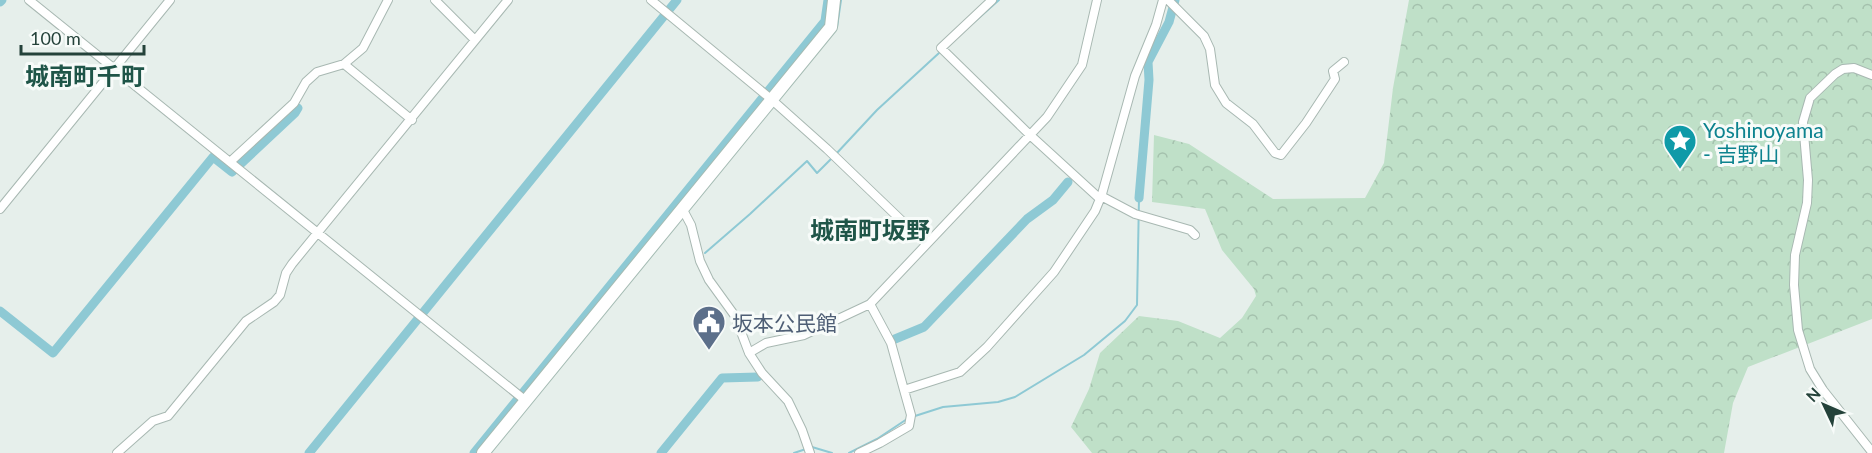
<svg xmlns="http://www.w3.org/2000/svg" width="1872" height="453" font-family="Lato,'Noto Sans JP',sans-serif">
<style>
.forest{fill:url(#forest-crowns)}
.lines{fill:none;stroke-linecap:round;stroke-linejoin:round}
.stream{stroke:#8ec9d4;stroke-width:2}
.canal{stroke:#8ec9d4;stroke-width:9}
.street-casing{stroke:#a8b8b2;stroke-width:10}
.secondary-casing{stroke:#a4bbb3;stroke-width:14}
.street{stroke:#fff;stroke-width:8}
.secondary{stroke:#fff;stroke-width:12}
.labels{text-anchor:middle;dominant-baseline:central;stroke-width:6;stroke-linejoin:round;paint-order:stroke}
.culture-label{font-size:21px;fill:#0d838f;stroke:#f7fbf9;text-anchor:start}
.service-label{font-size:21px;fill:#4e5e75;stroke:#f7fbf9;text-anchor:start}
.quarter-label{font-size:24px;font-weight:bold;fill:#1f5548;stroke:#f7fbf9}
</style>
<defs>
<pattern id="forest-crowns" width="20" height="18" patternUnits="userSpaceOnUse" patternTransform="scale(1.5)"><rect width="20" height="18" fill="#bfe0c8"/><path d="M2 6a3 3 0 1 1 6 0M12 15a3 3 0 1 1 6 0" fill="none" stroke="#a4c1ad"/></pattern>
</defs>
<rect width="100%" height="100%" fill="#e6efeb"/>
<!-- forest -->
<path class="forest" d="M1409 0H1872V319L1748 367 1733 403 1724 453H1092L1071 427 1089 389 1100 353 1139 316 1178 321 1220 338 1242 318 1256 296 1254 289 1222 250 1205 209 1152 202 1154 135 1189 144 1273 199 1365 198 1384 163 1393 88Z"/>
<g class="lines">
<!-- stream -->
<path class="stream" d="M973 23 999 0
M837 27 841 0
M836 154 877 110 939 53
M705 253 750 214 807 161 817 173 832 158
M915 416 943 407 998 402 1015 397 1084 355 1125 321 1137 305 1139 198
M812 447 832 453
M794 453 806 449
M849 453 877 439 907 419"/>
<!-- canal -->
<path class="canal" d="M0 2 2 0
M1139 198 1149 80 1148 62 1169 22 1175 0
M0 311 53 353 213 157 232 172 295 113 298 108
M895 339 924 327 1027 219 1053 200 1068 182
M309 453 677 0
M474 453 825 21 828 0
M661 453 722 378 758 377"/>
<!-- street casing -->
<g class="street-casing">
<path id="street" d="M29 0 526 401
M435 0 475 40
M651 0 771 99 827 149 926 244
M992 0 941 48 1030 135 1099 198
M1168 0 1204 36 1210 49 1215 85 1226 103 1253 124 1275 153 1281 155 1306 123 1335 79 1333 71 1344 62
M344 64 412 120
M1872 75 1854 68 1843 69 1835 74 1810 98 1803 122 1808 180 1807 203 1795 255 1794 285 1798 330 1810 369 1823 390 1872 452
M230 162 294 103 306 82 317 72 344 64 363 48 388 0
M1101 196 1135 214 1190 230 1195 235
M0 209 170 0
M683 210 691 225 700 261 709 280 735 316 749 353 762 373 788 401 802 430 810 453
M870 304 891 343 904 390
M749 353 766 343 804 335 870 304 1047 117 1082 65 1097 0
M117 453 153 421 168 416 246 321 274 302 280 295 286 273 292 264 508 0
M859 453 880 443 909 426 911 415 904 390 960 372 987 347 1054 272 1095 211 1102 194 1135 76 1156 25 1163 0"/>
</g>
<!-- secondary casing -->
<g class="secondary-casing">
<path id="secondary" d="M483 453 831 27 834 0"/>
</g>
<!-- street -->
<use href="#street" class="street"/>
<!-- secondary -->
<use href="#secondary" class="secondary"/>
</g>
<!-- icons -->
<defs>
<g id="sight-pin" transform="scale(1.725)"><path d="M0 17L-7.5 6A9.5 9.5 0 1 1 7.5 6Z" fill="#0f9aa8" stroke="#f7fbf9"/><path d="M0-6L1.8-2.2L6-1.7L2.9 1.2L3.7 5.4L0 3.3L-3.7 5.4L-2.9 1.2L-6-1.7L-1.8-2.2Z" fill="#fff"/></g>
<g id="civic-pin" transform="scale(1.725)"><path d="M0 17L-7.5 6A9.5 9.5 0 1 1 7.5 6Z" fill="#5c6f8a" stroke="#f7fbf9"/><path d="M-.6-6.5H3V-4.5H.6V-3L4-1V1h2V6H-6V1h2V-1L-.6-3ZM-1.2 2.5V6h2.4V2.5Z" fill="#fff"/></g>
</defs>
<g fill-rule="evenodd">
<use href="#sight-pin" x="1680" y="141"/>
<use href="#civic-pin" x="709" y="322"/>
</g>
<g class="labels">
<!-- culture labels -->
<g class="culture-label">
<text x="1703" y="129">Yoshinoyama<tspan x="1703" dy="24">- 吉野山</tspan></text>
</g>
<!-- service labels -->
<g class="service-label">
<text x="732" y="322">坂本公民館</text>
</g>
<!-- quarter labels -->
<g class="quarter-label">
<text x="85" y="75">城南町千町</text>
<text x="870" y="229">城南町坂野</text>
</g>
</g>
<!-- north arrow -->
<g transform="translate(1824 405) rotate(314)" stroke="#f7fbf9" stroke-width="4.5" paint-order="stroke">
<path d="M0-4.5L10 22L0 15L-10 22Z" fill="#24423a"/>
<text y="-9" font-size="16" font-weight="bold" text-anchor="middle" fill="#24423a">N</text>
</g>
<!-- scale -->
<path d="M21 45v9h123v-9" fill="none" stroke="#24423a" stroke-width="3"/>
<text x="30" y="45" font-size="18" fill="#24423a" stroke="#f7fbf9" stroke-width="4.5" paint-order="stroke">100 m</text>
</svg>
